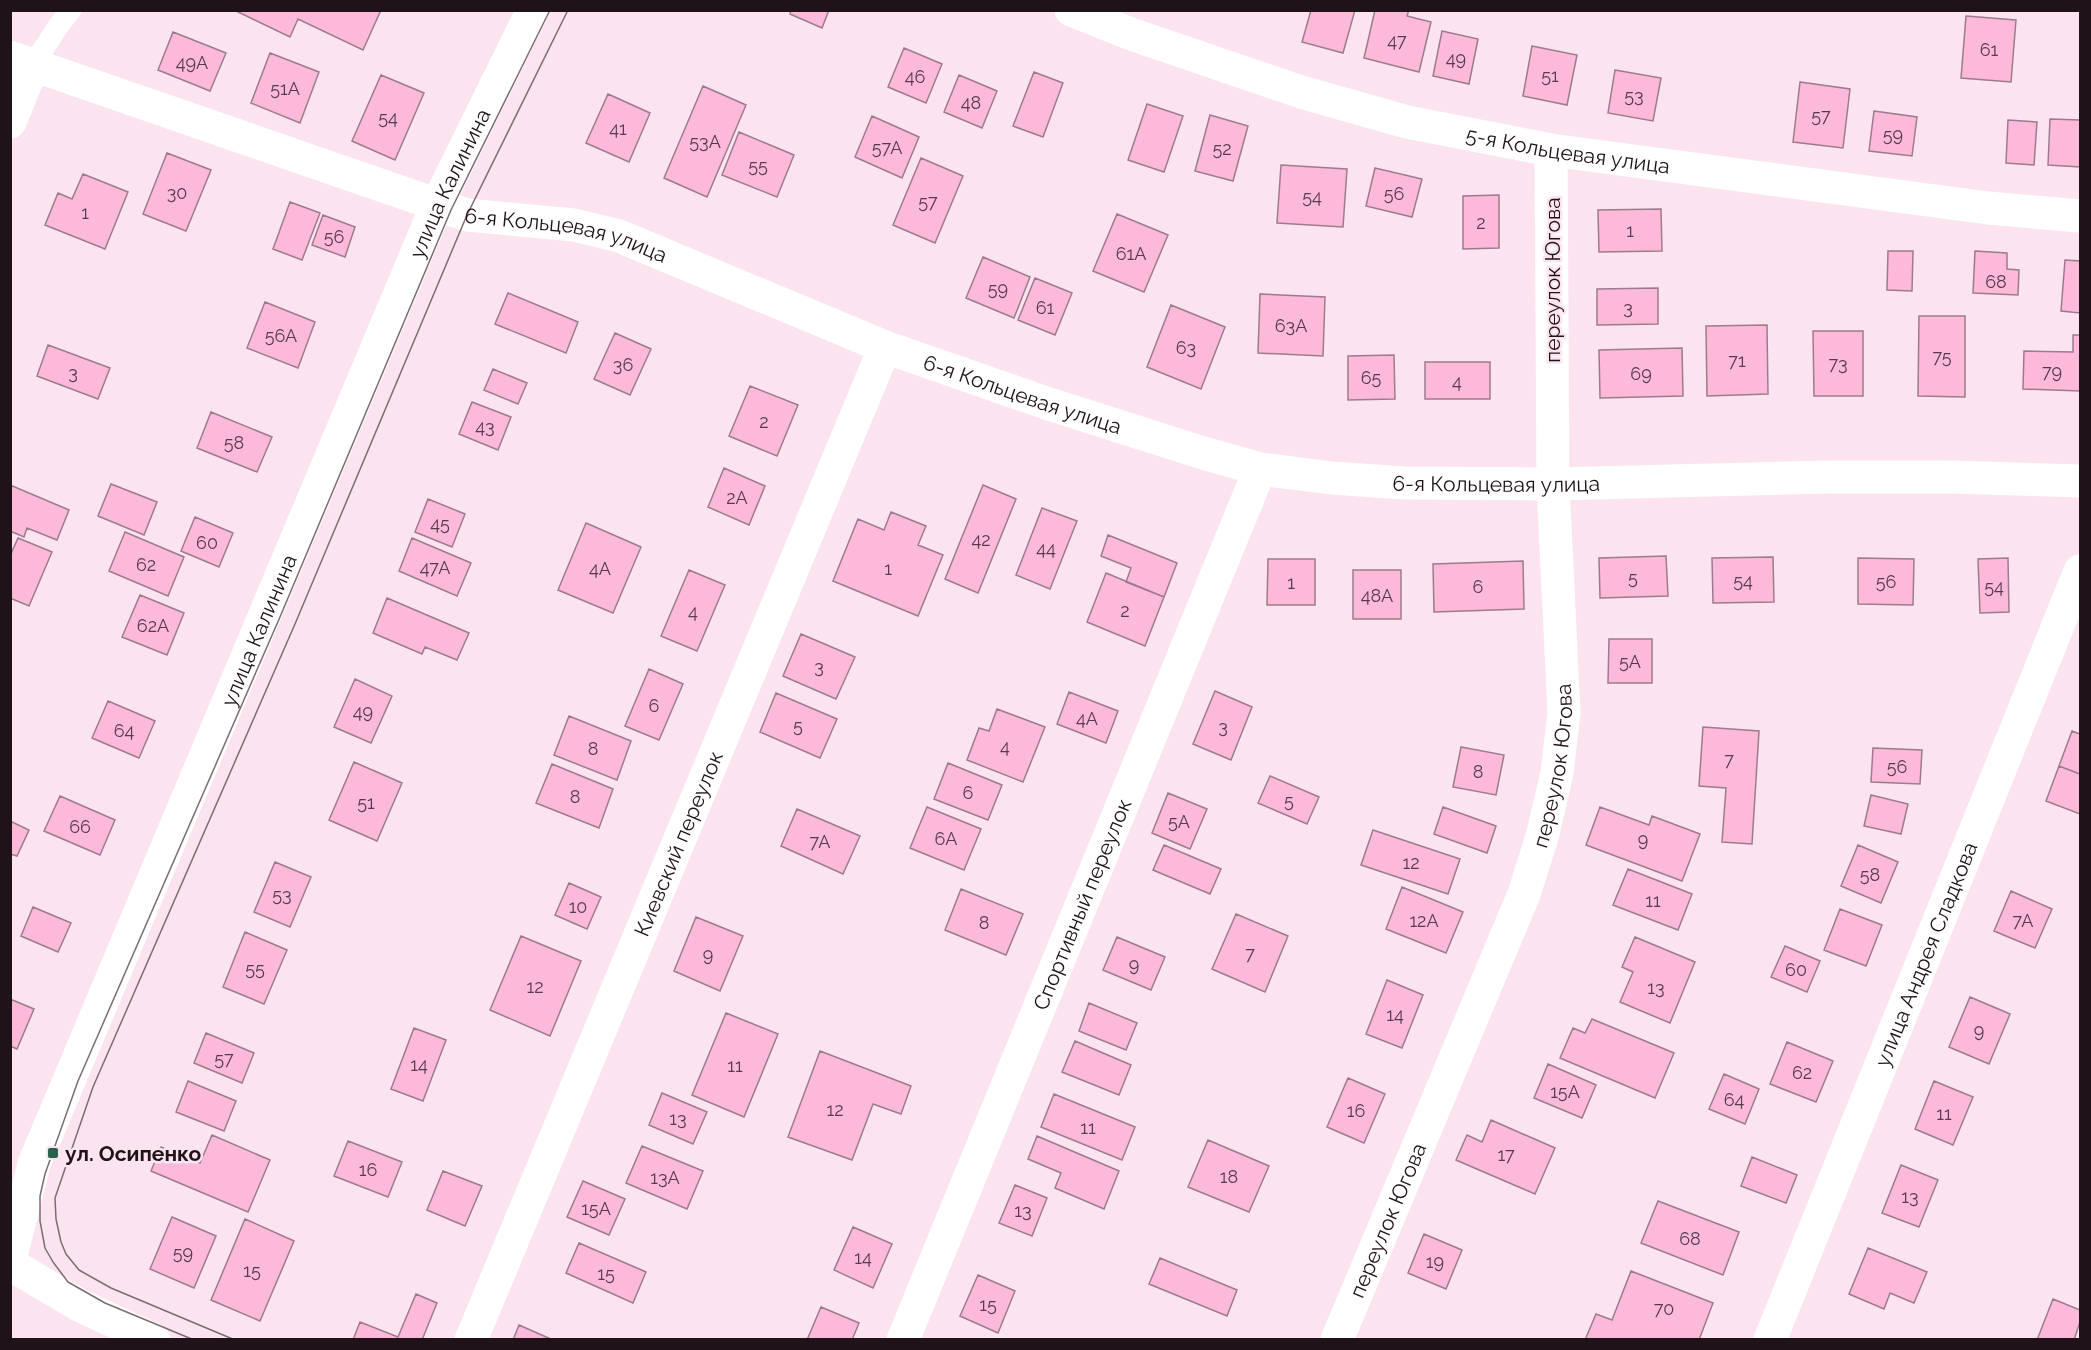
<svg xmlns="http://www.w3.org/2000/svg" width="2091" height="1350" font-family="Raleway,sans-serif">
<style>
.building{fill:#fcb9da;stroke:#9e7b8c;stroke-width:1.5}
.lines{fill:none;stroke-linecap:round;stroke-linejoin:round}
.lane{stroke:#fff;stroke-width:21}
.street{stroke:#fff;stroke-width:33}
.tram{stroke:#7d6c74;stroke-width:1.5}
.poi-dot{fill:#27634e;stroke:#fbe4ef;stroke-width:2}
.labels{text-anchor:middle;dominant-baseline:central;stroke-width:5;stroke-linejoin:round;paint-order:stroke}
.number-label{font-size:18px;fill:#563c48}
.street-label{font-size:21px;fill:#1f1218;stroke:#fbe4ef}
.poi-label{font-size:21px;font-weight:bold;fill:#1f1218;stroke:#fbe4ef;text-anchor:start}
</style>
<rect width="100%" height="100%" fill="#fbe4ef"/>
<!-- building -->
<path class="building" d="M234 10H381L363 50 298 19 290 37Z
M791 10H829L822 28 790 14Z
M1311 10H1355L1343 53 1302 42Z
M1375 10H1409L1407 16 1431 22 1419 72 1364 58Z
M1966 16 2016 20 2011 82 1961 78Z
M1442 31 1478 39 1469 84 1433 76Z
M173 32 226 53 210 91 158 70Z
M1532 46 1577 55 1567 105 1523 96Z
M904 48 942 64 926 103 888 87Z
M270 53 319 72 300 123 251 103Z
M1615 70 1661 78 1653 121 1608 113Z
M1034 72 1063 83 1043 137 1013 126Z
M381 75 424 93 395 160 352 141Z
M959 75 997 91 982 128 944 112Z
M1800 82 1850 89 1843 148 1793 142Z
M703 86 746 105 707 197 664 178Z
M608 94 650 113 629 162 586 143Z
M1147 104 1183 116 1164 172 1128 160Z
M1874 111 1917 117 1912 156 1869 151Z
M1210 115 1248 126 1233 181 1195 171Z
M872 116 919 137 902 178 855 157Z
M2050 119 2080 120V167L2048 165Z
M2008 120 2037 122 2034 165 2006 163Z
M739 132 794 155 777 197 722 175Z
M167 153 211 170 186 231 143 214Z
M921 158 963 176 935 243 893 225Z
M1281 165 1347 169 1343 227 1277 223Z
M1375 168 1422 179 1412 217 1366 206Z
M83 174 128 192 105 249 45 225 58 193 72 199Z
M1499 195V248L1463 249V196Z
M290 202 320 213 302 260 273 249Z
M1661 209 1662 251 1599 252 1598 210Z
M1117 214 1168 235 1144 292 1093 271Z
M323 215 355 227 345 257 312 245Z
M1888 251H1913L1912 291 1887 290Z
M1975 251 2007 253V269L2019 270 2018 295 1973 293Z
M983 257 1030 277 1014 318 966 298Z
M2065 260 2080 261V313L2061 311Z
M1035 278 1072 293 1055 335 1018 320Z
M1658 288V324L1597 325V289Z
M508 293 578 322 566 353 495 324Z
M1260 294 1325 297 1323 356 1258 353Z
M265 302 315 322 298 368 247 348Z
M1171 305 1225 327 1201 389 1147 367Z
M1919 316H1965V397L1918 396Z
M1767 325 1768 394 1707 396 1706 326Z
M1813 331H1863V396H1814Z
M615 333 651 349 630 395 594 379Z
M2073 335H2080V391L2023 389 2024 351 2073 352Z
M48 345 110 368 98 399 37 376Z
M1682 348 1683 396 1600 398 1599 350Z
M1394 355 1395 399 1348 400V356Z
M1425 362H1490V399H1425Z
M493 369 527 383 518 404 484 390Z
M750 386 798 405 777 456 729 436Z
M472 402 511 417 498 450 459 434Z
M211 412 272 437 257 472 197 448Z
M724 468 765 486 749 525 708 507Z
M111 484 157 502 144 535 98 516Z
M10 485 69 510 57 540 27 528 24 537 10 531Z
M983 485 1016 499 978 593 945 579Z
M428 499 465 514 452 547 415 532Z
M1042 508 1077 521 1050 589 1016 575Z
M891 512 926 526 918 545 943 555 918 616 833 581 858 519 884 530Z
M195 517 233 533 219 567 181 551Z
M586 523 641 547 613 613 558 590Z
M125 532 184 557 168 596 109 571Z
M1108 535 1177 563 1164 597 1126 582 1131 568 1101 556Z
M18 538 52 552 29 606 10 598V556Z
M412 538 471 563 457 596 399 571Z
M1666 556 1668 596 1600 598 1599 558Z
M1773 557 1774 602 1713 603 1712 558Z
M1858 558 1914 559 1913 605 1858 604Z
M2008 558 2009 612 1980 613 1978 559Z
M1268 559H1315V605H1267Z
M1523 561 1524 609 1434 612 1433 564Z
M689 570 725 585 697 651 661 636Z
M1353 570H1401V619H1353Z
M1106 573 1164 597 1145 646 1087 622Z
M140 595 184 613 167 655 122 637Z
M387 598 469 633 457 660 425 647 422 654 373 633Z
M801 634 855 657 836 699 783 676Z
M1609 639H1652V683H1608Z
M649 669 683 684 659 740 625 726Z
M355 679 392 696 371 743 334 727Z
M1215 691 1252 707 1231 760 1193 744Z
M1069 692 1118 711 1106 743 1057 724Z
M776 693 837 719 820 758 760 732Z
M108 701 155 721 139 758 92 738Z
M997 709 1045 727 1023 782 967 760 979 728 989 731Z
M569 716 631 741 617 780 554 755Z
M1703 727 1759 731 1752 844 1722 842 1726 788 1699 786Z
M2072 731 2080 734V774L2059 766Z
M1461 747 1504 755 1496 795 1453 787Z
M1873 748 1922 750 1920 784 1871 782Z
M354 762 402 783 377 841 329 820Z
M948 763 1002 785 988 820 934 799Z
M552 764 613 789 599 828 536 803Z
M2059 766 2080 774V814L2046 801Z
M1270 776 1319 797 1307 824 1258 803Z
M1168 793 1207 809 1190 849 1152 833Z
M1871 795 1908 804 1901 834 1864 826Z
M60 796 115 820 100 855 44 831Z
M927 807 981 829 964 870 910 848Z
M1443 807 1496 826 1487 853 1434 834Z
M1600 807 1649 825 1652 816 1700 834 1682 881 1586 845Z
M797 809 860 836 843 874 781 846Z
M10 821 29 830 17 856 10 854Z
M1373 830 1460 859 1448 894 1361 865Z
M1164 845 1221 869 1210 894 1153 870Z
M1858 845 1898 862 1881 903 1841 886Z
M275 862 311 877 290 927 254 912Z
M1628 869 1692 894 1678 930 1613 905Z
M569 883 601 897 587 929 555 915Z
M1402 887 1463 912 1446 953 1386 929Z
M961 889 1023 914 1006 955 945 930Z
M2011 891 2052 909 2035 948 1994 931Z
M33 907 71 923 58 952 21 936Z
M1840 909 1882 925 1866 966 1824 950Z
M1236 914 1288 936 1265 992 1212 969Z
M696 917 743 936 720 991 674 971Z
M245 932 287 950 264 1004 223 987Z
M521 936 581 961 550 1036 490 1010Z
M1117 937 1165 957 1151 990 1103 970Z
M1635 937 1695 962 1670 1023 1620 1002 1633 972 1622 967Z
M1785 946 1820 961 1807 992 1771 977Z
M1387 980 1423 995 1402 1048 1366 1034Z
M1970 997 2010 1014 1989 1064 1949 1047Z
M10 999 34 1009 17 1049 10 1046Z
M1089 1003 1137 1023 1126 1050 1079 1031Z
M726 1013 778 1034 744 1117 692 1095Z
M1592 1019 1674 1053 1655 1098 1560 1058 1573 1028 1585 1033Z
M414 1028 446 1040 423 1101 391 1089Z
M206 1033 254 1053 242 1083 194 1063Z
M1075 1041 1131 1065 1119 1095 1062 1072Z
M1787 1042 1833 1061 1816 1102 1770 1084Z
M820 1051 911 1086 901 1114 873 1104 852 1160 788 1137Z
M1548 1064 1596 1085 1582 1118 1534 1098Z
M1724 1074 1759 1089 1745 1124 1709 1109Z
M1348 1078 1385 1094 1364 1143 1327 1127Z
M188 1081 236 1101 224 1131 176 1112Z
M1934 1081 1973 1097 1953 1145 1915 1129Z
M662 1093 707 1112 693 1144 649 1125Z
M1054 1094 1135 1127 1122 1160 1041 1127Z
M1491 1120 1555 1148 1535 1194 1456 1160 1467 1135 1482 1142Z
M212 1135 270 1160 248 1212 151 1171 161 1147 200 1163Z
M1037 1136 1119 1171 1104 1209 1055 1188 1061 1173 1028 1159Z
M1208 1140 1269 1166 1249 1212 1188 1187Z
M348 1141 402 1162 388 1197 334 1176Z
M642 1146 703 1171 687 1209 626 1183Z
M1752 1157 1797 1175 1786 1203 1741 1186Z
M1901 1165 1938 1180 1919 1227 1882 1213Z
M443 1171 482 1186 465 1226 427 1210Z
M583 1181 625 1199 609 1235 567 1217Z
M1015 1185 1047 1198 1032 1236 999 1223Z
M1658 1201 1739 1232 1723 1275 1641 1243Z
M172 1217 216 1236 194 1288 150 1269Z
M245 1219 294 1241 260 1321 211 1300Z
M853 1227 892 1244 873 1288 834 1270Z
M1424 1234 1462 1250 1446 1289 1408 1273Z
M579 1243 646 1272 633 1303 566 1273Z
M1868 1248 1927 1272 1914 1303 1890 1293 1884 1309 1849 1294Z
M1160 1258 1237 1290 1227 1316 1149 1284Z
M1631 1271 1713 1303 1699 1340H1585L1596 1314 1612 1320Z
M978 1275 1015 1291 998 1333 960 1316Z
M416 1294 437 1303 422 1340H353L360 1322 398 1337Z
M2053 1299 2080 1310V1322L2074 1340H2037Z
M821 1307 859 1323 852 1340H807Z
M519 1325 553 1340H513Z"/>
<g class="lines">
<!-- lane -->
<path class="lane" d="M33 65 59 25 71 10"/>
<!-- street -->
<g class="street">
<path id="s1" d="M1071 10 1131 34 1301 92 1407 122 1551 150 1988 208 2080 216"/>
<path id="s2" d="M10 57 467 215 574 225 619 236 885 347 1046 403 1203 453 1260 469 1332 478 1404 483 1553 484 1830 477H1949L2080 481"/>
<path d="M10 122 33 65"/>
<path id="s3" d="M10 1260 34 1164 437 205 533 10"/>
<path d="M10 1264 79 1305 154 1340"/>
<path id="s4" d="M471 1340 885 347"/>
<path id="s5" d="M903 1340 1260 469"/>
<path id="s6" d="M1337 1340 1524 894 1542 837 1557 773 1564 713 1553 484 1551 150"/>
<path id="s7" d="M1770 1340 2080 571"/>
</g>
<!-- tram -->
<path class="tram" d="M194 1340 105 1303 68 1282 53 1262 45 1248 40 1221V1196L45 1174 78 1081 280 617 451 210 550 10
M235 1340 111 1288 79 1270 66 1254 61 1242 56 1219 55 1198 93 1087 295 624 467 215 568 10"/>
</g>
<!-- markers -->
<rect class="poi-dot" x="47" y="1147" width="12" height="12" rx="3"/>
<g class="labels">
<!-- number labels -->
<g class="number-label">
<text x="1397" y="40">47</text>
<text x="1989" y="49">61</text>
<text x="1456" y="58">49</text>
<text x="192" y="62">49А</text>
<text x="1550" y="75">51</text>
<text x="915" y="76">46</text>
<text x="285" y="88">51А</text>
<text x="1634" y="95">53</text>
<text x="971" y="102">48</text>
<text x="1821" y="115">57</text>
<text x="388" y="117">54</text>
<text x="618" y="128">41</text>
<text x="1893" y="134">59</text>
<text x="705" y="141">53А</text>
<text x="887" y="147">57А</text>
<text x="1222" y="148">52</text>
<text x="758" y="165">55</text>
<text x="177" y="192">30</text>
<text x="1394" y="193">56</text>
<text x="1312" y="196">54</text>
<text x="928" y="201">57</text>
<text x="85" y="212">1</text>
<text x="1481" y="222">2</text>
<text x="1630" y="230">1</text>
<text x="334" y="236">56</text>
<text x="1131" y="253">61А</text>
<text x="1996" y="281">68</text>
<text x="998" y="288">59</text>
<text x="1045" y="307">61</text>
<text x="1628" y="307">3</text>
<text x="1291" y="325">63А</text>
<text x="281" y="335">56А</text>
<text x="1186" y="347">63</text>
<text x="1942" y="356">75</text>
<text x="1737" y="360">71</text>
<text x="1838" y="363">73</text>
<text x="623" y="364">36</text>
<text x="2052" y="371">79</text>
<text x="73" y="372">3</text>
<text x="1641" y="373">69</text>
<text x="1371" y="377">65</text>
<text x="1457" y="381">4</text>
<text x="764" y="421">2</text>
<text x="485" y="426">43</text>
<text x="234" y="442">58</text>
<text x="737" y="497">2А</text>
<text x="440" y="523">45</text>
<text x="981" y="539">42</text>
<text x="207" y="542">60</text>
<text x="1046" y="548">44</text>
<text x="146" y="564">62</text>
<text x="435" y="567">47А</text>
<text x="600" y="568">4А</text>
<text x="888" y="568">1</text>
<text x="1633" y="577">5</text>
<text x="1743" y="580">54</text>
<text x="1886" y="581">56</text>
<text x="1291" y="582">1</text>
<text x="1478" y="586">6</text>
<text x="1994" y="586">54</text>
<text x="1377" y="595">48А</text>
<text x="1125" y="610">2</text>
<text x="693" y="611">4</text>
<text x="153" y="625">62А</text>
<text x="1630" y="661">5А</text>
<text x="819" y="666">3</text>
<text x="654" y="705">6</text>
<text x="363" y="711">49</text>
<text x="1087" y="718">4А</text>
<text x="798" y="725">5</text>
<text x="1223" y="726">3</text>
<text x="124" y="730">64</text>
<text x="1005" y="746">4</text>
<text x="593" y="748">8</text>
<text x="1729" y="759">7</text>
<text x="1897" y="766">56</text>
<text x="1478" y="771">8</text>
<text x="968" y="792">6</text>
<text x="575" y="796">8</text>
<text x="1289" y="800">5</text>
<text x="366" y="802">51</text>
<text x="1179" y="821">5А</text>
<text x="80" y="826">66</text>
<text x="946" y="838">6А</text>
<text x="1643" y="839">9</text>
<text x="820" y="841">7А</text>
<text x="1411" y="862">12</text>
<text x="1870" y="874">58</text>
<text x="282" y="894">53</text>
<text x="1653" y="900">11</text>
<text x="578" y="906">10</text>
<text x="1424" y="920">12А</text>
<text x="2023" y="920">7А</text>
<text x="984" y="922">8</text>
<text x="1250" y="953">7</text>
<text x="708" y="954">9</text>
<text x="1134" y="964">9</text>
<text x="255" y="968">55</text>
<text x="1796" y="969">60</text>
<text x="535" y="986">12</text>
<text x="1656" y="987">13</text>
<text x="1395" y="1014">14</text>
<text x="1979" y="1030">9</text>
<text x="224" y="1058">57</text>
<text x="419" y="1064">14</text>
<text x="735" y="1065">11</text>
<text x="1802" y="1072">62</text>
<text x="1565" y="1091">15А</text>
<text x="1734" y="1099">64</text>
<text x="835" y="1109">12</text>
<text x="1356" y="1110">16</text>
<text x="1944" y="1113">11</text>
<text x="678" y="1118">13</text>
<text x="1088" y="1127">11</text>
<text x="1506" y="1154">17</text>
<text x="368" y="1169">16</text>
<text x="1229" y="1176">18</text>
<text x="665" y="1177">13А</text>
<text x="1910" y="1196">13</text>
<text x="596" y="1208">15А</text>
<text x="1023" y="1210">13</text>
<text x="1690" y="1238">68</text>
<text x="183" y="1252">59</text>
<text x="863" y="1257">14</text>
<text x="1435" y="1261">19</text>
<text x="252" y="1270">15</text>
<text x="606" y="1273">15</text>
<text x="988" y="1304">15</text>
<text x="1664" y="1308">70</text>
</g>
<!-- street labels -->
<g class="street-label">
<text stroke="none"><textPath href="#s1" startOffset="518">5-я Кольцевая улица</textPath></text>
<text stroke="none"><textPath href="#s3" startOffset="1164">улица Калинина</textPath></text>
<text stroke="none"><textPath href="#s2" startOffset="585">6-я Кольцевая улица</textPath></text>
<text transform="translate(1552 280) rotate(-90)">переулок Югова</text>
<text stroke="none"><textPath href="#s2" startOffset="1071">6-я Кольцевая улица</textPath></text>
<text stroke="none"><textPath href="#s2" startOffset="1557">6-я Кольцевая улица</textPath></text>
<text stroke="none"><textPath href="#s3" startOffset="678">улица Калинина</textPath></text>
<text stroke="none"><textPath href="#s6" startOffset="616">переулок Югова</textPath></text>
<text stroke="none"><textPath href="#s4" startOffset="538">Киевский переулок</textPath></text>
<text stroke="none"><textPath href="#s5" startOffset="471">Спортивный переулок</textPath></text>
<text stroke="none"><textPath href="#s7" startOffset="416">улица Андрея Сладкова</textPath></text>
<text stroke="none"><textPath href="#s6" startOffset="130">переулок Югова</textPath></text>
</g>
<!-- poi labels -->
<g class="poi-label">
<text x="65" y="1153">ул. Осипенко</text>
</g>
</g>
<!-- border -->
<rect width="2091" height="1350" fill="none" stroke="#1f1218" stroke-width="24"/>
</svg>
